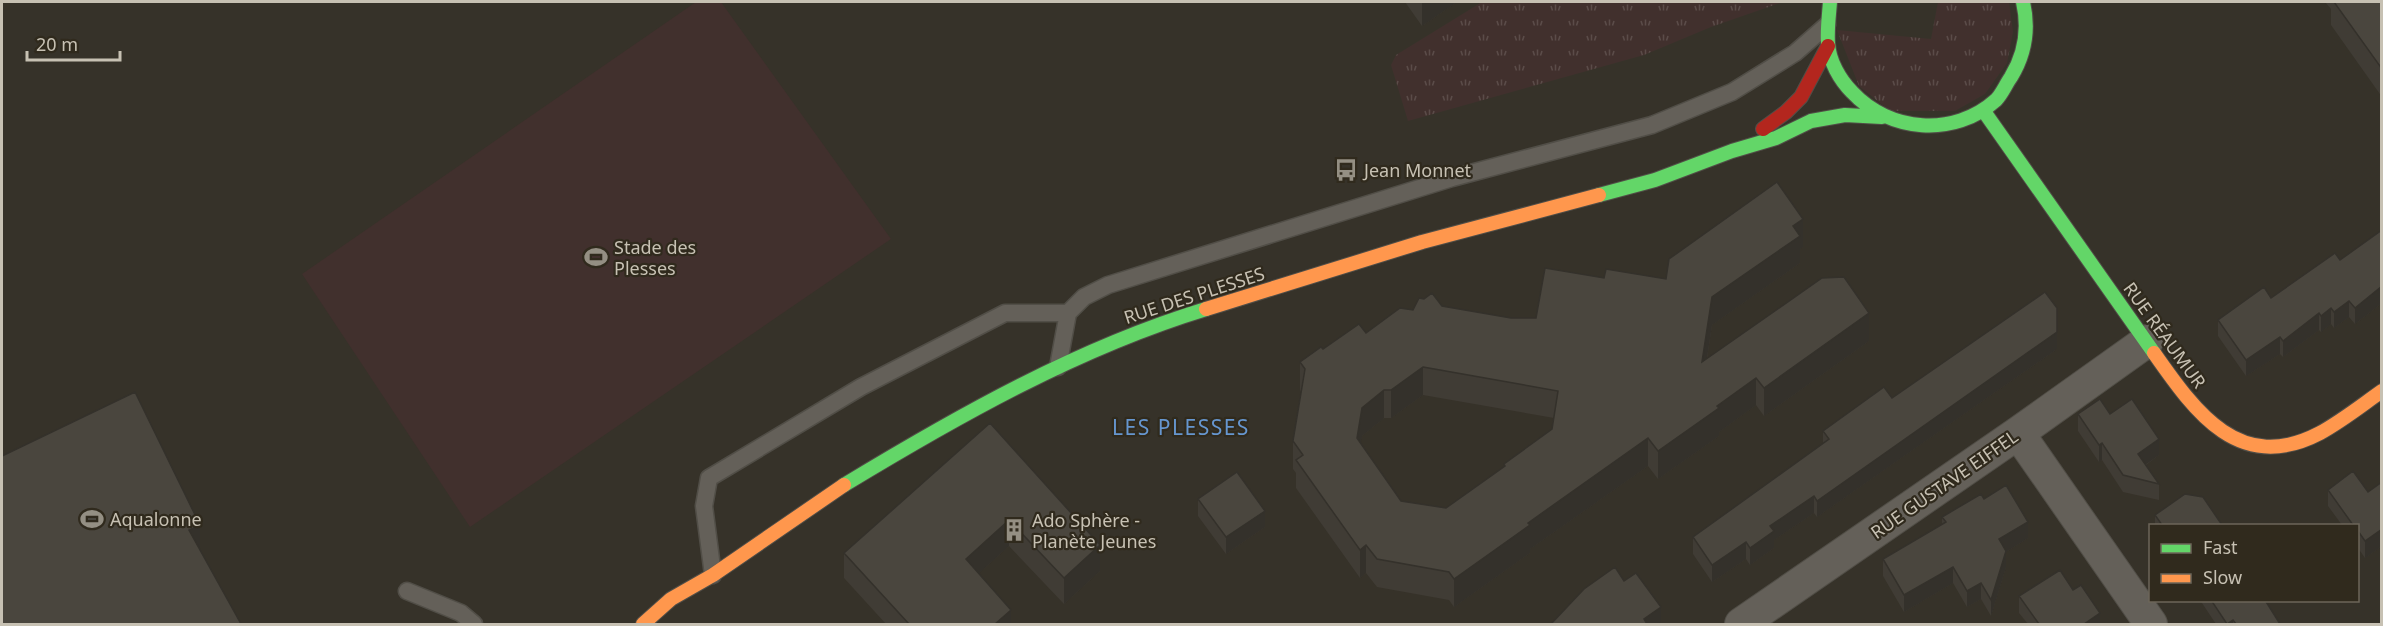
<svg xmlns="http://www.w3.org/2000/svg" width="2383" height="626" font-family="'Noto Sans',sans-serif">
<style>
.grass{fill:url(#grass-tufts)}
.garden{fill:#41302d}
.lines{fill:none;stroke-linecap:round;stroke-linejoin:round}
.lane-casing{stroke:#514e47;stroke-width:19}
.street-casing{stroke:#514e47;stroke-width:34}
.fast-casing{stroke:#514e47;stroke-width:16}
.slow-casing{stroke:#514e47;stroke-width:16}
.jam-casing{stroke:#514e47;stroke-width:16}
.lane{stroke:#646059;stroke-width:16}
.street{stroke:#646059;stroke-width:32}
.fast{stroke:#63d668;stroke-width:14}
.slow{stroke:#ff974d;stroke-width:14}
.jam{stroke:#b3261e;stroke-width:14}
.wall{fill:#403c35;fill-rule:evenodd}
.shaded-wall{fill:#34312b}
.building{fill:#4a463e;stroke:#34312b;stroke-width:1.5;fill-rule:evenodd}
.labels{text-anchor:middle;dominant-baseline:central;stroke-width:4.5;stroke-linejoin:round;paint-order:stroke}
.poi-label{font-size:18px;fill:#c7c1b3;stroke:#302a1d;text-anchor:start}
.street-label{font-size:18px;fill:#c7c1b3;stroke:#302a1d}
.quarter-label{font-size:21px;letter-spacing:1.5px;fill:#6696cf;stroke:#302a1d}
</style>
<defs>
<pattern id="grass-tufts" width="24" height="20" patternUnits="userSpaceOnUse" patternTransform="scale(1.5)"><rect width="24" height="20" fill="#41302d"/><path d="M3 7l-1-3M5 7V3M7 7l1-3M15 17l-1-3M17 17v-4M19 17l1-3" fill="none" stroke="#5b4c49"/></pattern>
</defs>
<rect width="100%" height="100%" fill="#363229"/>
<!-- grass -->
<path class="grass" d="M1482 2H1783L1711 27 1644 55 1408 121 1391 65 1396 55Z
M1938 2H2009L2013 32 2007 63 1985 94 1955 111H1890L1859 86 1837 30 1931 39Z"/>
<!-- garden -->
<path class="garden" d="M696 2H721L891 239 470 527 302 274Z"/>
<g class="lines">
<!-- lane casing -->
<g class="lane-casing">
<path id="lane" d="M1058 367 1068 313 1084 297 1108 285 1452 178 1652 125 1732 92 1795 53 1827 25
M713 575 704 506 709 478 861 387 1005 313H1068
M407 591 461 613 474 624"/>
</g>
<!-- street casing -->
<g class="street-casing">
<path id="street" d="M2018 433 2151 624
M1741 624 2018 433 2147 341"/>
</g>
<!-- fast casing -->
<g class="fast-casing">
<path id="fast" d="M1830 2C1829 15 1827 30 1828 43 1829 61 1840 80 1852 92 1889 132 1954 138 1996 100 2002 94 2006 84 2011 77 2025 54 2029 28 2023 2
M1983 110 2154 353
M1599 195 1655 180 1732 151 1776 138 1811 121 1845 115 1882 117
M844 485C958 416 1078 348 1206 309"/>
</g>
<!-- slow casing -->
<g class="slow-casing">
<path id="slow" d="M1206 309 1422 242 1599 195
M2154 353C2196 413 2240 475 2320 433 2342 421 2362 405 2382 391
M643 624 671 599 713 575 844 485"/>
</g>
<!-- jam casing -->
<g class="jam-casing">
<path id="jam" d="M1763 129 1786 112 1801 97 1828 46"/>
</g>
<!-- lane -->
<use href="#lane" class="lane"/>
<!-- street -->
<use href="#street" class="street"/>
<!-- fast -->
<use href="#fast" class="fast"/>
<!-- slow -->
<use href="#slow" class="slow"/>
<!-- jam -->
<use href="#jam" class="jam"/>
</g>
<!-- wall -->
<path class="wall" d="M1405 2H1457L1422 26Z
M2325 2H2382V97L2331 25V9Z
M2382 230V303L2355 324 2349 317 2334 328 2331 324 2321 332 2319 330 2283 357 2280 354 2246 376 2218 336V320L2271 298 2340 260Z
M1803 247 1800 249V263L1712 325 1707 359 1869 341 1764 416 1756 405 1719 432V436L1658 479 1648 466 1530 549V553L1454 607 1449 600 1377 587 1366 573 1360 578 1296 488V473L1293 469V441L1301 392 1300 390V362L1323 349 1366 333 1413 310 1442 306 1511 318H1536L1604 278 1666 279ZM1423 395 1554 418 1552 429 1504 464V467L1446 508 1401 501 1360 443 1362 436 1384 418H1391Z
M2057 349 1817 517 1814 513 1774 540V548L1750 565 1746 559 1712 582 1693 554V537L1823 443V431L1892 398Z
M2078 414H2110L2159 455 2146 465 2159 484V500L2123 492 2102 460 2099 462 2078 431Z
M990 423 1100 571 1064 604 1009 546 978 574 1011 624H886L844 578V553Z
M2382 482V546L2365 558 2358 548V525H2342L2328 506V490L2368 492Z
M1198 499 1265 527 1226 554 1198 516Z
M1984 499 2028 538 2006 552V567L1991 616 1981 599 1967 607 1953 583 1904 612 1883 576V559L1942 524V517Z
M2155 515 2222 525H2155Z
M2073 590 2100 624H2028L2019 613V596Z
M2200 600H2265L2280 624H2216Z"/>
<!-- shaded-wall -->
<path class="shaded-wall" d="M1422 2H1457L1422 26Z
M1803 219V247L1800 249V263L1712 325 1702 390V362L1712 297 1793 226Z
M2382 286V303L2355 324V308Z
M2349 301V317L2334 328V312Z
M2331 308V324L2321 332V316Z
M1869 313V341L1764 416V388Z
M2319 313V330L2283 357V341Z
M2057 332V349L1817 517V501Z
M2280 337V354L2246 376V360Z
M1423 367V395L1391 418V390Z
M1756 378V405L1719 432V436L1658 479V451L1717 406Z
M1384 390V418L1362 436 1357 466V438L1362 408Z
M1648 438V466L1530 549V553L1454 607V579L1528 523Z
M2159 439V455L2138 470V454Z
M2102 443V460L2099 462V445Z
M1814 496V513L1774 540V548L1750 565V548L1770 526Z
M1265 511V527L1226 554V537Z
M1009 520V546L966 585V559Z
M2028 522V538L2006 552V567L1991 616V600L1999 539Z
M200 525V553L189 530Z
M2382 529V546L2365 558V541Z
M1746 542V559L1712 582V565Z
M1100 545V571L1064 604V578Z
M1366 545V573L1360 578V550Z
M1953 567V583L1904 612V595Z
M1981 583V599L1967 607V591Z
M1661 607V622L1658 624H1644V619Z
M1011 610V624H995Z
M2100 613V624H2084Z
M2233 620V624H2227Z"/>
<!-- building -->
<path class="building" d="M2334 2H2382V69Z
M1777 182 1803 219 1793 226 1800 236 1712 297 1702 362 1822 278 1844 277 1869 313 1764 388 1756 378 1717 406 1719 408 1658 451 1648 438 1528 523 1530 525 1454 579 1449 572 1377 559 1366 545 1360 550 1296 460 1303 455 1293 441 1305 369 1300 362 1321 347 1323 349 1359 324 1366 333 1400 308 1413 310 1419 298 1424 299 1432 293 1442 306 1511 318H1536L1545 268 1604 278 1606 269 1666 279 1669 259ZM1423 367 1558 391 1552 429 1504 464 1505 466 1446 508 1401 501 1357 438 1362 408 1384 390H1391Z
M2382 230V286L2355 308 2349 301 2334 312 2331 308 2321 316 2319 313 2283 341 2280 337 2246 360 2218 320 2264 287 2271 298 2335 253 2340 260Z
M2045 292 2057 308V332L1817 501 1814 496 1770 526 1774 531 1750 548 1746 542 1712 565 1693 537 1829 439 1823 431 1884 387 1892 398Z
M135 392 200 525 189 530 241 624H2V456Z
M2100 399 2110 414 2132 399 2159 439 2138 454 2159 484 2123 475 2102 443 2099 445 2078 414Z
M990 423 1100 545 1064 578 1009 520 966 559 1011 610 995 624H909L844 553Z
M2353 471 2368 492 2382 482V529L2365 541 2358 531V525H2353L2328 490Z
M1237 472 1265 511 1226 537 1198 499Z
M2006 485 2028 522 1999 539 2006 551 1991 600 1981 583 1967 591 1953 567 1904 595 1883 559 1946 522 1942 517 1981 494 1984 499Z
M2185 494 2203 497 2222 525H2162L2155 515Z
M1615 567 1624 581 1636 573 1661 607 1644 619 1647 624H1551L1584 589Z
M2060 570 2073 590 2081 585 2100 613 2084 624H2039L2019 596Z
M2211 600H2265L2280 624H2236L2233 620 2227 624Z"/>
<!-- icons -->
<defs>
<g id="bus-bare" transform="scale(1.8)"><path d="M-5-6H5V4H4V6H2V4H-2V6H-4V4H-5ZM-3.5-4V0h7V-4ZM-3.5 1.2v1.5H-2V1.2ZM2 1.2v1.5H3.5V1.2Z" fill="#948f83" stroke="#302a1d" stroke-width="2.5" paint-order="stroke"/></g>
<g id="stadium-bare" transform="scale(1.8)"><path d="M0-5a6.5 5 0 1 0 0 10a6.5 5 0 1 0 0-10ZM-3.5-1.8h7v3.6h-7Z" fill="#948f83" stroke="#302a1d" stroke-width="2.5" paint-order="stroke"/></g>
<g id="building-bare" transform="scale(1.8)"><path d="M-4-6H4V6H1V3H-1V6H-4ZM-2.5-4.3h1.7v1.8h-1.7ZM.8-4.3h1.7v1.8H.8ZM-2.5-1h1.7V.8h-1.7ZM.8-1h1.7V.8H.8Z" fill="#948f83" stroke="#302a1d" stroke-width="2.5" paint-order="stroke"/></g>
</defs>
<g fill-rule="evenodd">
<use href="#bus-bare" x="1346" y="170"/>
<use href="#stadium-bare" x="596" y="257"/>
<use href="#stadium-bare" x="92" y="519"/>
<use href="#building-bare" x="1014" y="530"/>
</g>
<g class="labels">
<!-- poi labels -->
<g class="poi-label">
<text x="1364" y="170">Jean Monnet</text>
<text x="614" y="247">Stade des<tspan x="614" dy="21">Plesses</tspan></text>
<text x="110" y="519">Aqualonne</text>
<text x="1032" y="520">Ado Sphère -<tspan x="1032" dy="21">Planète Jeunes</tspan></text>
</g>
<!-- street labels -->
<g class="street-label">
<text transform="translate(1194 295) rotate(-18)">RUE DES PLESSES</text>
<text transform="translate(2165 335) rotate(54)">RUE RÉAUMUR</text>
<text transform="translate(1944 484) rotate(-35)">RUE GUSTAVE EIFFEL</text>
</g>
<!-- quarter labels -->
<g class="quarter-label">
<text x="1181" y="427">LES PLESSES</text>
</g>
</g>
<!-- border -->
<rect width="2383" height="626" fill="none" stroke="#c7c1b3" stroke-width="6"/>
<!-- legend -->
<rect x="2149" y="524" width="210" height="78" fill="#302a1d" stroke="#6c6659" stroke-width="1.5"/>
<rect x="2161" y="544" width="30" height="9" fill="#63d668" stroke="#6c6659" stroke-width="1.5"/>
<text x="2203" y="554" font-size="18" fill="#c7c1b3">Fast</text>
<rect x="2161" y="574" width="30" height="9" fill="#ff974d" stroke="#6c6659" stroke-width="1.5"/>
<text x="2203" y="584" font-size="18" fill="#c7c1b3">Slow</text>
<!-- scale -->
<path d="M27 51v9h93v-9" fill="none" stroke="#c7c1b3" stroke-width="3"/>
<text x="36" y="51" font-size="18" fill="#c7c1b3" stroke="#302a1d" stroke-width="4.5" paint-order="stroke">20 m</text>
</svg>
